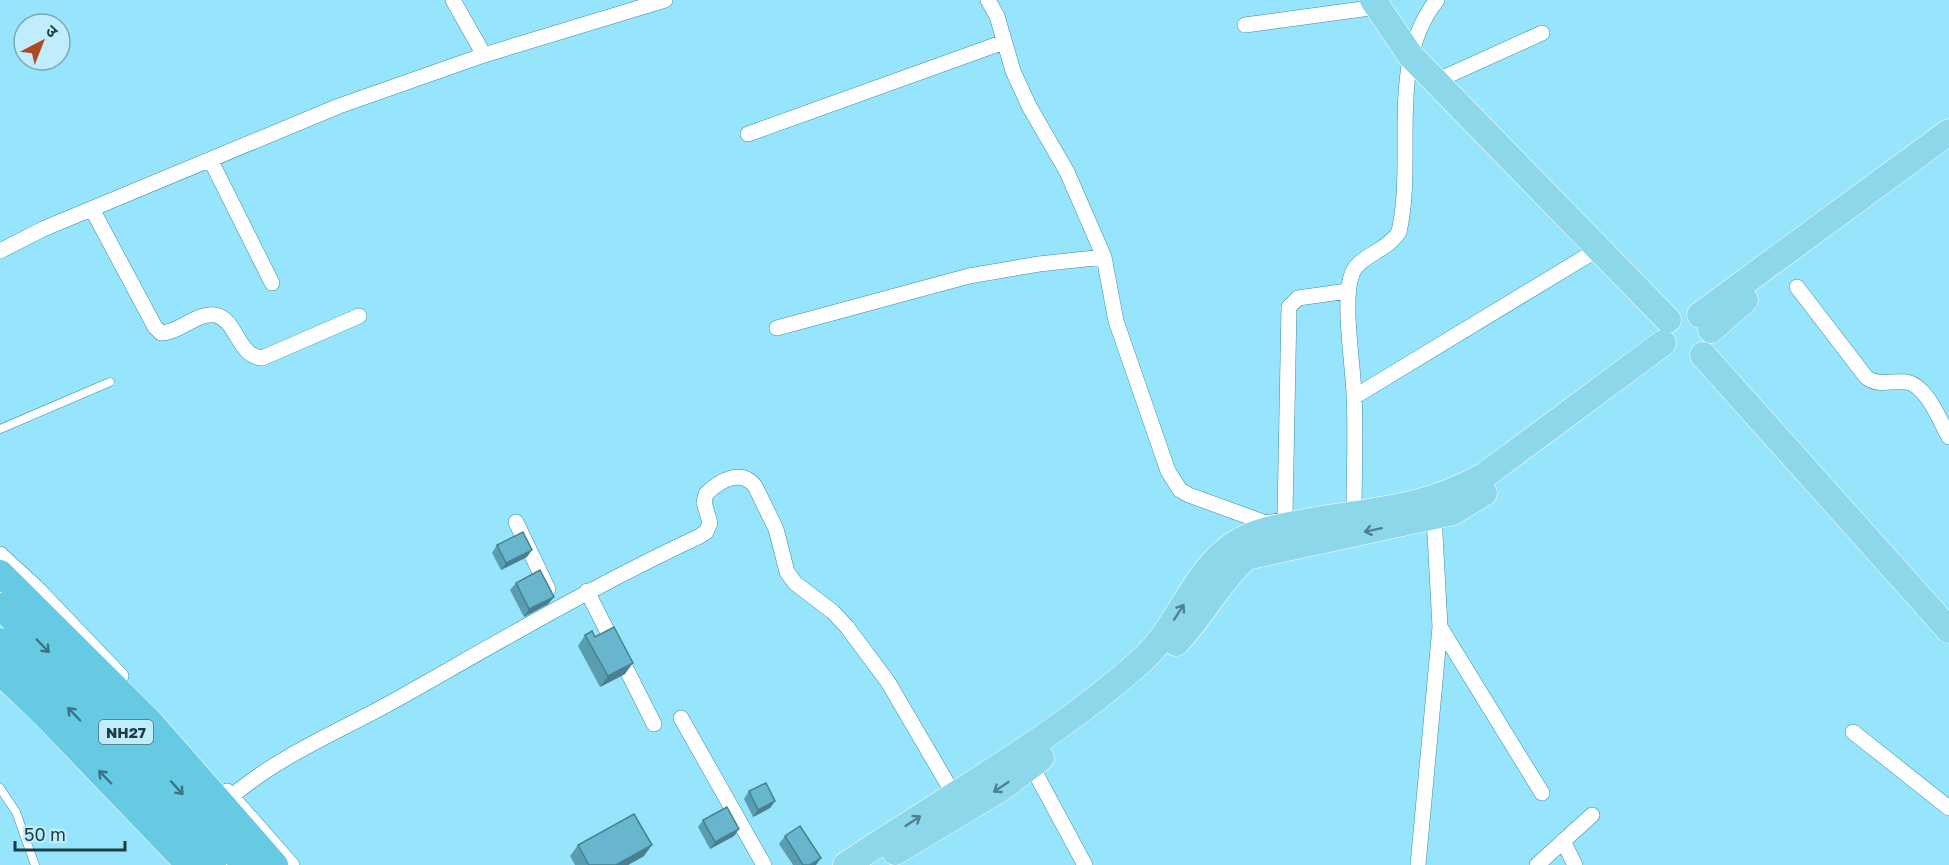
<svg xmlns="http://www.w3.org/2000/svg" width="1949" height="865" font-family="'Golos Text','Noto Sans Devanagari',sans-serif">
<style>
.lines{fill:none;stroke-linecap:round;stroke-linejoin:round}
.service-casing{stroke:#3d8da3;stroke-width:9}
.minor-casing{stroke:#3d8da3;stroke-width:16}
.primary-casing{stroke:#fff;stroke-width:27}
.trunk-casing{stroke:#fff;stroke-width:27}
.service{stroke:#fff;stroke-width:8}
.minor{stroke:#fff;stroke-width:15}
.primary{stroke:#8cd7ea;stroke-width:26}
.trunk{stroke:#66cae3;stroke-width:26}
.wall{fill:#599db0}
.shaded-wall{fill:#497f90}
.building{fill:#68b6cd;stroke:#497f90;stroke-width:1.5}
.oneway{stroke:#4e8290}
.oneway2{stroke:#3a7585}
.labels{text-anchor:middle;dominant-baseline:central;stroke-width:5;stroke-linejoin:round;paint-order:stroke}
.shield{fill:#c0edfb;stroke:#4d727c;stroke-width:1.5}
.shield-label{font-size:15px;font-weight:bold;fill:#1c3d46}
</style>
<rect width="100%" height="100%" fill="#96e5fd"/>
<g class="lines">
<!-- service casing -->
<g class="service-casing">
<path id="service" d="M0 429 110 382
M0 788 16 812 35 865"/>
</g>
<!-- minor casing -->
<g class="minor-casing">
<path id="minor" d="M453 0 484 55
M988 0 997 16 1013 71 1029 106 1067 172 1104 257 1116 321 1168 471 1180 490 1189 495 1266 523 1283 520 1285 515 1289 307 1298 298 1348 291
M1245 25 1377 7
M1436 81 1542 33
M748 134 1004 42
M211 161 272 283
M92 209 155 327 161 333C179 333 197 312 215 315 237 319 237 356 262 358L359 316
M0 251 43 229 339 106 484 55 665 0
M1797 287 1866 377C1878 387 1893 380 1907 382 1927 386 1940 421 1949 437
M777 328 969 276 1039 264 1104 257
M1354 397 1600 248
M1354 514C1354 474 1356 434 1354 394 1353 364 1342 300 1352 274 1358 256 1386 252 1399 232 1416 157 1386 63 1437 0
M516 522 548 589
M0 554 36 587 121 676
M587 591 654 724
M1440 627 1542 793
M681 718 764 865
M1853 732 1949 808
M1031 765 1085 865
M227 791 292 865
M232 796C283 753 343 730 401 697 500 641 595 585 698 537L706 532 710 523 704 502 706 494C719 481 741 468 755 486L776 529 787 572 795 583 833 612 847 627 888 682 954 795
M1563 841 1575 865
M1418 865 1440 627 1434 516
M1537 865 1592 815"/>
</g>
<!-- primary casing -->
<g class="primary-casing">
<path id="primary" d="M1373 0 1410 55 1668 320
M1700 315 1949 132
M1711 330 1745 300
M1703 355 1949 630
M1176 643C1202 616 1218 583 1246 557L1453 512 1484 493
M895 852 1003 787 1041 758
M846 865C945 798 1052 741 1141 661 1181 626 1193 567 1241 540 1262 529 1289 525 1311 521 1374 510 1429 508 1485 475L1663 343"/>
</g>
<!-- trunk casing -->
<g class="trunk-casing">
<path id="trunk" d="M0 573 151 723 275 865
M0 606 139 745 245 865
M0 641 76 714 213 865
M0 672 44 714 189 865"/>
</g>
<!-- service -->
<use href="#service" class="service"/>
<!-- minor -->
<use href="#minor" class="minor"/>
<!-- primary -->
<use href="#primary" class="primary"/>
<!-- trunk -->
<use href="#trunk" class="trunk"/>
</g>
<!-- wall -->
<path class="wall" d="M497 545 527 557 501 570 492 553Z
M516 583 554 597 548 604 524 617 510 590Z
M585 635 595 637 625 674 600 687 578 646Z
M749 791 775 801 770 808 753 817 744 799Z
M703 820 739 829 734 836 710 849 698 827Z
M785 836 816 865H793L779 844Z
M578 845 644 856 628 865H575L570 856Z"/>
<!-- shaded-wall -->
<path class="shaded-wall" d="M532 550 527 557 501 570 506 563Z
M554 597 548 604 524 617 529 609Z
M633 663 625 674 600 687 608 676Z
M775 801 770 808 753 817 758 810Z
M739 829 734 836 710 849 715 842Z
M652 845 644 856 628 865H616Z
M821 858 816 865H810Z"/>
<!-- building -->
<path class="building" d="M523 532 532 550 506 563 497 545Z
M540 570 554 597 529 609 516 583Z
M614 627 633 663 608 676 585 635 592 631 595 637Z
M766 783 775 801 758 810 749 791Z
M727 807 739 829 715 842 703 820Z
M634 814 652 845 616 865H589L578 845Z
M800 826 821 858 810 865H803L785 836Z"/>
<!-- one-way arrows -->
<defs><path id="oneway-shaft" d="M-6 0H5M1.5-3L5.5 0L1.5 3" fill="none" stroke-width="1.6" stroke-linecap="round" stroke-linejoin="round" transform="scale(1.5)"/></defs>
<g class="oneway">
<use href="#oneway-shaft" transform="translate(1373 530) rotate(168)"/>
<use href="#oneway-shaft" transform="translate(1179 612) rotate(-57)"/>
<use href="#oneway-shaft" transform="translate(1001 787) rotate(146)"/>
<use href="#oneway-shaft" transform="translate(913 821) rotate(-33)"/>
</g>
<g class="oneway2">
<use href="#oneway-shaft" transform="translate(43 646) rotate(46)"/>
<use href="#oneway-shaft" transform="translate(74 714) rotate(-134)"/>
<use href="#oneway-shaft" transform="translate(105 777) rotate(-134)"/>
<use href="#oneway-shaft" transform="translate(177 788) rotate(48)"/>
</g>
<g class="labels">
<!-- shield labels -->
<rect class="shield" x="99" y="720" width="54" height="24" rx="4.5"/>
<g class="shield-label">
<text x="126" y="732">NH27</text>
</g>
</g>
<!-- north arrow -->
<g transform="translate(42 42) rotate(42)"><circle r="28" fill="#c0edfb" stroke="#7ea7b3" stroke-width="1.5"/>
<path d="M0-4.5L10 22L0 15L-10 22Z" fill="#af4824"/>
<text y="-9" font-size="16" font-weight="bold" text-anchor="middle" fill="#1c3d46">उ</text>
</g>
<!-- scale -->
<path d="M15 841v9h110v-9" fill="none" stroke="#1c3d46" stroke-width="3"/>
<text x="24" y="841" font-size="18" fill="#1c3d46" stroke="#c0edfb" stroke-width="4.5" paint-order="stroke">50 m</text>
</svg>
